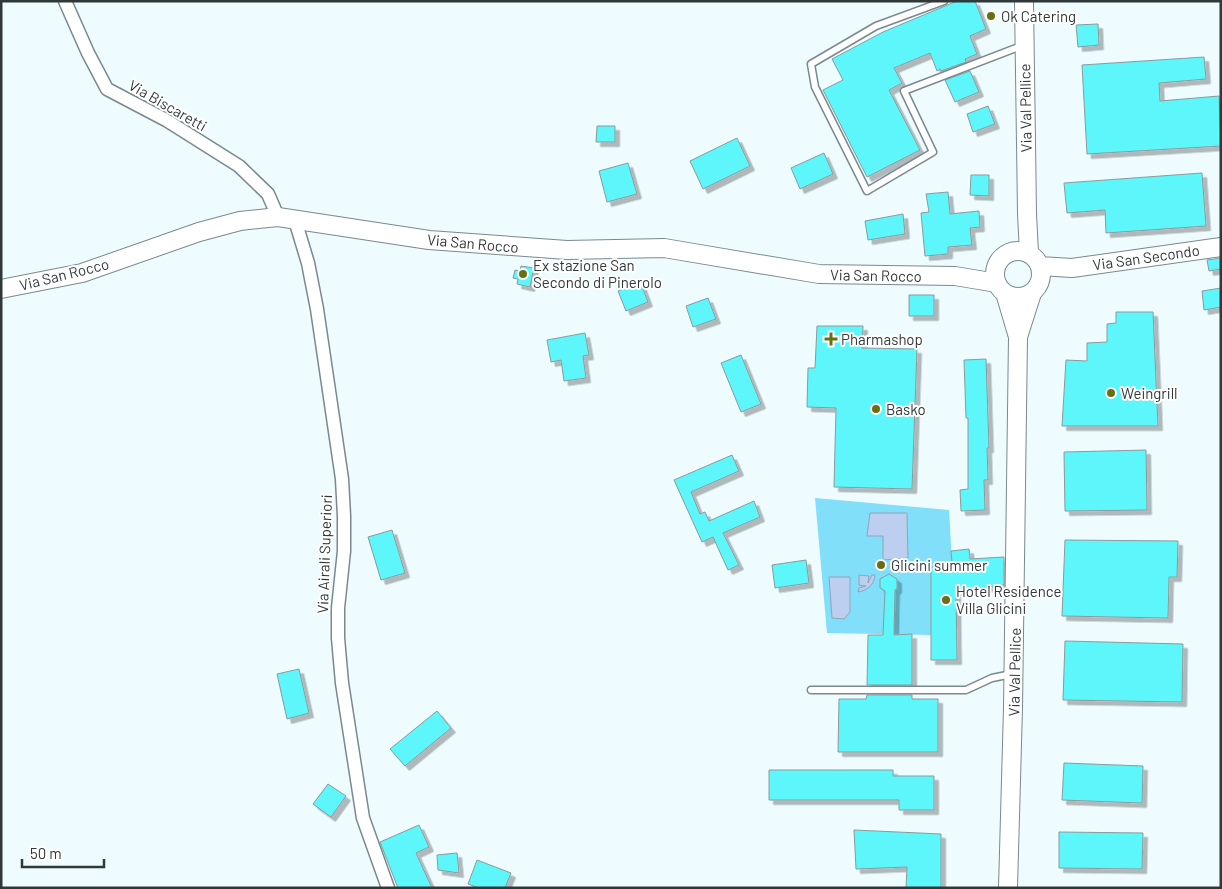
<svg xmlns="http://www.w3.org/2000/svg" width="1222" height="889" font-family="Barlow,sans-serif">
<style>
.green{fill:#81dffa}
.water{fill:#bccff0;stroke:#92a2b9}
.building{fill:#5df6fa;stroke:#8a9b9b;filter:url(#shadow)}
.lines{fill:none;stroke-linecap:round;stroke-linejoin:round}
.lane-casing{stroke:#7a898e;stroke-width:9}
.street-casing{stroke:#7a898e;stroke-width:15}
.secondary-casing{stroke:#7a898e;stroke-width:20}
.lane{stroke:#fff;stroke-width:6}
.street{stroke:#fff;stroke-width:12}
.secondary{stroke:#fff;stroke-width:18}
.poi-dot{fill:#6a6e12;stroke:#fff;stroke-width:2}
.labels{text-anchor:middle;dominant-baseline:central;stroke-width:4;stroke-linejoin:round;paint-order:stroke}
.poi-label{font-size:15px;fill:#31383a;stroke:#fff;text-anchor:start}
.street-label{font-size:15px;fill:#31383a;stroke:#fff}
</style>
<defs>
<filter id="shadow"><feDropShadow dx="4.5" dy="4.5" stdDeviation="0" flood-color="#0004"/></filter>
</defs>
<rect width="100%" height="100%" fill="#eefbff"/>
<!-- green -->
<path class="green" d="M815 498 949 510 952 563 931 567V635L827 633Z"/>
<!-- water -->
<path class="water" d="M870 513H907L908 558 883 560V536H867Z
M859 575 869 576 868 583 872 575H875C874 585 868 590 858 592L859 588 866 586 859 585Z
M829 577H850V612L844 619 832 618Z"/>
<!-- building -->
<path class="building" d="M957 1H975L986 29 970 36 977 54 965 59 966 62 941 71 940 69 937 71 930 53 894 68 902 83 889 90 920 150 867 177 823 90 843 80 832 59 883 32Z
M1098 24 1099 45 1078 47 1076 25Z
M1204 57 1206 79 1159 83 1160 101 1219 96 1221 146 1087 154 1082 65Z
M970 71 979 92 955 102 945 80Z
M988 106 995 124 973 132 967 114Z
M597 126H615V142H596Z
M737 138 750 166 703 189 690 161Z
M824 153 833 174 800 189 791 168Z
M628 163 637 194 607 202 599 171Z
M1202 173 1206 226 1106 233 1105 210 1067 213 1064 183Z
M971 175H989V196L970 195Z
M948 192 950 214 979 211 980 227 970 228 972 245 948 247V254L925 256 921 213 929 212 926 194Z
M903 214 905 234 868 240 865 221Z
M1221 258V269L1209 271 1207 260Z
M521 266 534 268 530 287 517 284 518 279 513 278 515 270 520 271Z
M640 281 648 302 626 311 618 291Z
M1221 288V307L1204 310 1202 291Z
M909 295H934V316H909Z
M708 298 716 319 693 327 686 306Z
M1116 312H1153L1158 426H1062L1066 360 1087 361V343L1107 342V324L1116 323Z
M817 326H863L862 348 917 349 912 489 834 487 836 408 807 407 808 368H815Z
M585 333 589 355 583 356 586 378 564 381 561 360 551 362 547 340Z
M741 355 761 404 741 412 721 363Z
M986 359 989 448H987L988 480H984L985 510 961 511 960 490 968 489V418H966L964 360Z
M1146 450 1147 510 1065 511 1064 452Z
M732 455 739 471 691 492 700 514 705 512 709 521 754 501 760 517 723 533 739 565 728 570 713 537 702 542 674 480Z
M392 530 405 573 381 580 368 537Z
M1065 540 1178 541 1177 577H1169L1168 618 1062 616Z
M969 549 970 559 1004 557V585L956 591 957 660H931V567L952 563 951 551Z
M806 560 809 583 775 588 772 565Z
M889 574 897 579V589L895 590 894 635 912 634V685H867L868 635H883L885 591 880 588V579Z
M1065 641 1183 644 1182 702 1063 700Z
M299 669 309 713 287 719 277 674Z
M867 695H912V699H938V752H838L839 699H866Z
M437 711 451 728 405 766 390 749Z
M1064 763 1143 766 1142 803 1062 800Z
M769 770H893V776H934V810H899V800H769Z
M328 784 346 796 331 817 313 804Z
M419 825 429 847 416 853 432 888H398L380 842Z
M854 830 941 834V888H906L907 867 856 869Z
M1059 832 1143 833 1142 869 1059 868Z
M457 853 459 873 438 870 437 855Z
M477 860 511 873 505 888H479L468 884Z"/>
<g class="lines">
<!-- lane casing -->
<g class="lane-casing">
<path id="lane" d="M944 1 876 26 811 64 815 87 867 191 933 152 904 91 1024 45
M811 690H966L992 678 1012 674"/>
</g>
<!-- street casing -->
<g class="street-casing">
<path id="street" d="M65 1 88 53 107 89 166 120 239 166 268 194 278 217
M295 220 308 263 317 309 342 479 344 516V551L338 608V638L342 683 363 818 388 888"/>
</g>
<!-- secondary casing -->
<g class="secondary-casing">
<path id="secondary" d="M1024 1 1027 214 1029 253
M995 274a23 23 0 1 1 46 0a23 23 0 1 1-46 0Z
M1040 266 1072 268 1221 247
M1 289 82 273 199 232 240 221 278 217 429 240 567 250 664 248 819 274 955 276 997 283
M1005 293 1018 337
M1008 888 1013 708 1018 337 1032 293"/>
</g>
<!-- lane -->
<use href="#lane" class="lane"/>
<!-- street -->
<use href="#street" class="street"/>
<!-- secondary -->
<use href="#secondary" class="secondary"/>
</g>
<!-- markers -->
<g class="poi-dot">
<circle cx="991" cy="16" r="5"/>
<circle cx="523" cy="274" r="5"/>
<path d="M828.5 331.5h5v5h5v5h-5v5h-5v-5h-5v-5h5z"/>
<circle cx="1111" cy="393" r="5"/>
<circle cx="876" cy="409" r="5"/>
<circle cx="881" cy="565" r="5"/>
<circle cx="946" cy="600" r="5"/>
</g>
<g class="labels">
<!-- poi labels -->
<g class="poi-label">
<text x="1001" y="16">Ok Catering</text>
<text x="533" y="265">Ex stazione San<tspan x="533" dy="17">Secondo di Pinerolo</tspan></text>
<text x="841" y="339">Pharmashop</text>
<text x="1121" y="393">Weingrill</text>
<text x="886" y="409">Basko</text>
<text x="891" y="565">Glicini summer</text>
<text x="956" y="591">Hotel Residence<tspan x="956" dy="17">Villa Glicini</tspan></text>
</g>
<!-- street labels -->
<g class="street-label">
<text transform="translate(168 105) rotate(30)">Via Biscaretti</text>
<text transform="translate(1025 108) rotate(-91)">Via Val Pellice</text>
<text transform="translate(473 243) rotate(5)">Via San Rocco</text>
<text transform="translate(1146 257) rotate(-8)">Via San Secondo</text>
<text transform="translate(64 274) rotate(-14)">Via San Rocco</text>
<text transform="translate(876 275) rotate(1)">Via San Rocco</text>
<text transform="translate(324 554) rotate(-88)">Via Airali Superiori</text>
<text transform="translate(1014 672) rotate(-89)">Via Val Pellice</text>
</g>
</g>
<!-- border -->
<rect width="1222" height="889" fill="none" stroke="#31383a" stroke-width="5"/>
<!-- scale -->
<path d="M22 859v8h82v-8" fill="none" stroke="#31383a" stroke-width="2.5"/>
<text x="30" y="859" font-size="15" fill="#31383a" stroke="#ffffff" stroke-width="4" paint-order="stroke">50 m</text>
</svg>
